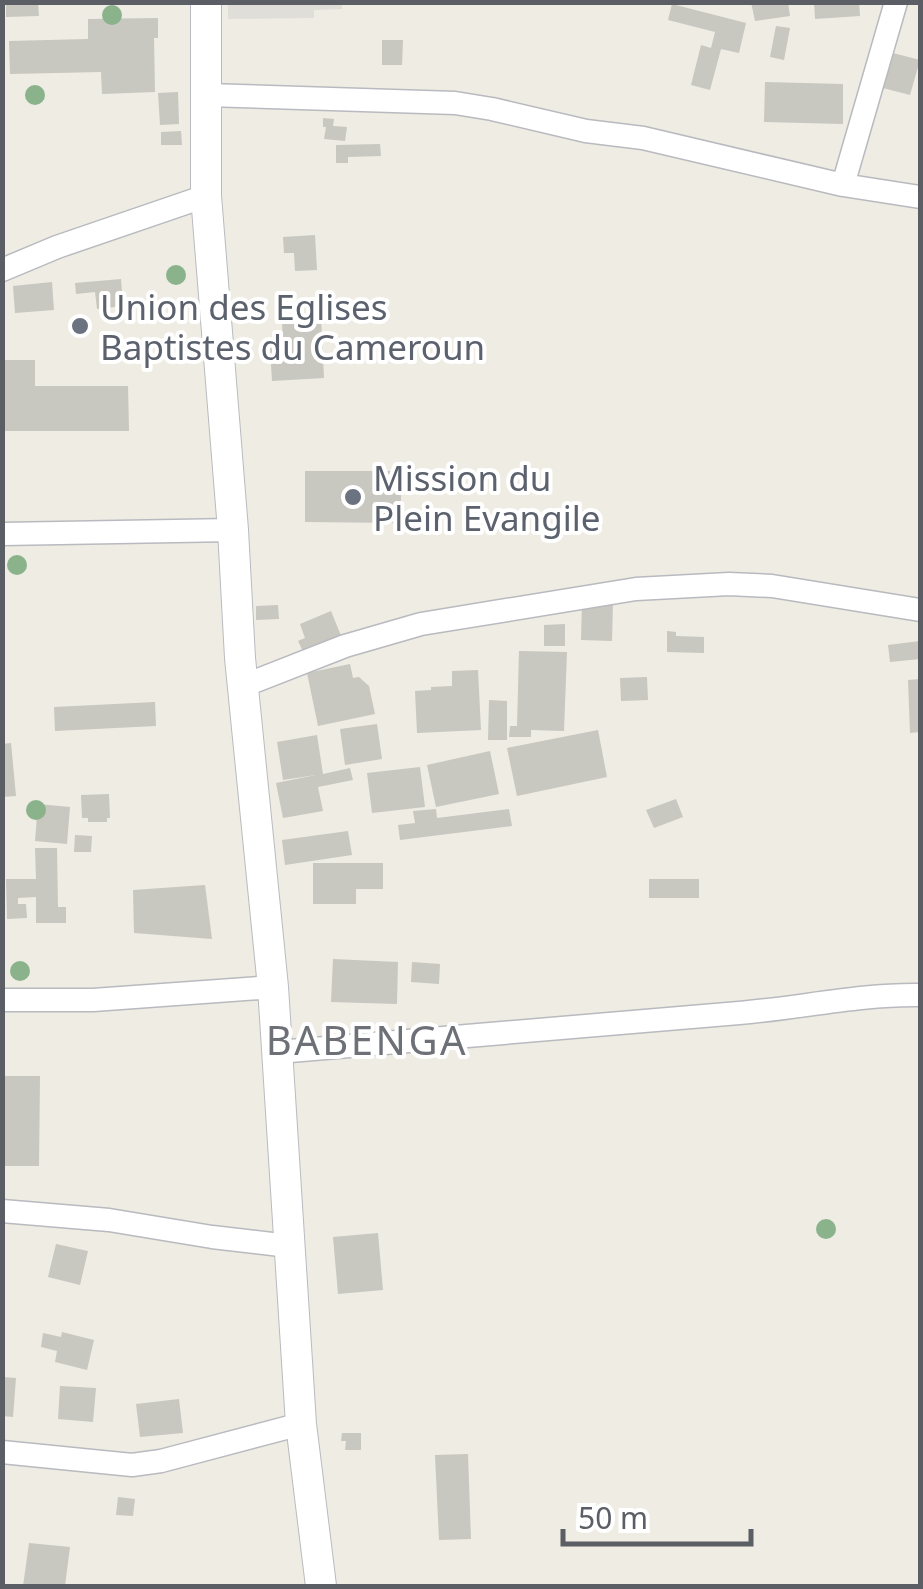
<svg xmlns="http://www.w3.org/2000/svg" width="923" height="1589" font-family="'Noto Sans',sans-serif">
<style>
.industrial{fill:#dfded8}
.building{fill:#c8c7c0}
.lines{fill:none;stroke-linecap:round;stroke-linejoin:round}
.minor-casing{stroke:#b8babf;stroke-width:25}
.secondary-casing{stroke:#b9bbc1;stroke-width:32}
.minor{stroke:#fff;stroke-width:22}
.secondary{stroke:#fff;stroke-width:30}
.tree{fill:#8ab38c}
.worship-dot{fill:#6b7280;stroke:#fff;stroke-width:4}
.labels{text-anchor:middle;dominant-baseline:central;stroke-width:8;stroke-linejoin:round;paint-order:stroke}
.worship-label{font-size:35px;fill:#5b616d;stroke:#fff;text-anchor:start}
.quarter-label{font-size:40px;letter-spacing:2.5px;fill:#6d7076;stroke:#fff}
</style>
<rect width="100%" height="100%" fill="#eeece3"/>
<!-- industrial -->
<path class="industrial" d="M228 3H342V9L314 10V18L228 19Z"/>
<!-- building -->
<path class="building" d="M6 2H38L39 16 6 17Z
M751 2H788L790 16 755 21Z
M814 2H859L860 16 815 19Z
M672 4 746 23 739 53 721 49 710 90 691 85 701 45 711 48 715 32 668 20Z
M158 18V38H154L155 92 102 94 101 72 10 74 9 41 88 39V19Z
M776 26 790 28 784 60 770 57Z
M382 40H403L402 65H382Z
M889 52 920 60 910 95 879 87Z
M765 82 843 84V124L764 122Z
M178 92 179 124 160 125 158 93Z
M323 118 334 119 333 126 347 127 345 141 324 139 326 127H323Z
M181 131 182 145H161V132Z
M380 144 381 156 348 157V163H336V145Z
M315 235 317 270 295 271 294 253H284L283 237Z
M121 279 123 306 97 309 95 292 76 294 75 283Z
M52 282 54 310 15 313 13 286Z
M321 318 324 378 272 381 270 347H283L282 320Z
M2 360H35V386H128L129 431H2Z
M305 471H401V523L305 522Z
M582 601 613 602 612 641 581 640Z
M278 605 279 619 256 620V606Z
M331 611 344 643 306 658 298 641 305 638 300 624Z
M565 624V646H544V625Z
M667 631 676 632V636L704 637V653L667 652Z
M920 641V659L890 662 888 645Z
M519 651 567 652 564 731 531 730V737H509L510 726H517Z
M350 664 353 678 359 677 369 686 375 714 318 726 307 673Z
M478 670 481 730 417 733 415 691 431 690V687L452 686V671Z
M647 677 648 700 621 701 620 678Z
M920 679V732L910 733 908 680Z
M489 700 507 701V740H488Z
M155 702 156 726 55 731 54 707Z
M377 724 382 759 345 765 340 729Z
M598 730 607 777 517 796 507 748Z
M317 735 323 774 350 768 353 780 318 787 323 811 283 818 276 783 316 775 283 780 277 742Z
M11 743 16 796 2 797V744Z
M490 751 499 794 436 807 427 765Z
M420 767 425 807 372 813 367 773Z
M109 794 110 818H107V822H88V818H82L81 795Z
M676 799 683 817 654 828 646 810Z
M38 804 70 807 67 844 35 841Z
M436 809 437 818 509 809 512 826 400 840 398 825 415 823 413 811Z
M348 831 352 855 285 865 282 840Z
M75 835 92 836 91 852H74Z
M35 848H57L58 907H66V923H36V897L18 898V904H26L27 918 7 919 6 879H36Z
M313 863H383V889H356V904H313Z
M649 879H699V898H649Z
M205 885 212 939 134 933 133 890Z
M333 959 398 962 397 1004 331 1002Z
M412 962 440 964 439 984 411 982Z
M2 1076H40L39 1166H2Z
M378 1233 383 1290 338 1294 333 1237Z
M56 1244 88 1251 80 1285 48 1277Z
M62 1332 94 1340 87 1370 55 1362 57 1351 41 1347 43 1333 61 1337Z
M2 1377 16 1378 13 1417 2 1416Z
M60 1386 96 1388 93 1422 58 1419Z
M179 1399 183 1433 140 1437 136 1404Z
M342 1433H361V1450H345L346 1441H341Z
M468 1454 471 1539 439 1540 435 1455Z
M118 1497 135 1499 133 1516 116 1515Z
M29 1543 70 1547 65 1586H23Z"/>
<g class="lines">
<!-- minor casing -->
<g class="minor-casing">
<path id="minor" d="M207 95 455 103 492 109 586 131 643 138 843 185 920 197
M843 185 896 2
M2 270 57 247 206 196
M2 534 233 530
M243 686 345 646 421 624 636 589 729 584 772 586 920 610
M2 1000H93L273 987
M278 1052C431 1039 585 1026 739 1013 800 1008 859 994 920 995
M2 1211 109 1220 212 1237 289 1246
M2 1452 132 1465 161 1461 301 1424"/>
</g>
<!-- secondary casing -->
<g class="secondary-casing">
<path id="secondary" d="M206 2V196L233 530 240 658 273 987 301 1424 321 1586"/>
</g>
<!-- minor -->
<use href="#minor" class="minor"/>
<!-- secondary -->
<use href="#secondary" class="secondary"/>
</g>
<!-- trees -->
<g class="tree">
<circle cx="112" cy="15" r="10"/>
<circle cx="35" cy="95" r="10"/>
<circle cx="176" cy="275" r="10"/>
<circle cx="17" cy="565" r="10"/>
<circle cx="36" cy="810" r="10"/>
<circle cx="20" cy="971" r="10"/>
<circle cx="826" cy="1229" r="10"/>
</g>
<!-- markers -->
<g class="worship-dot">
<circle cx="80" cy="326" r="10"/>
<circle cx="353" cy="497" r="10"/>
</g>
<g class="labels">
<!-- worship labels -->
<g class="worship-label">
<text x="100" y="306">Union des Eglises<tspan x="100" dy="40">Baptistes du Cameroun</tspan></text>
<text x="373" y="477">Mission du<tspan x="373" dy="40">Plein Evangile</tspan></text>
</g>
<!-- quarter labels -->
<g class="quarter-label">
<text x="367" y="1039">BABENGA</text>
</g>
</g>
<!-- border -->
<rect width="923" height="1589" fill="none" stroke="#5b5e64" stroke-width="10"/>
<!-- scale -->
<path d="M563 1529v15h188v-15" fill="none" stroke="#5b5e64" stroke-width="5"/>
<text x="578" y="1529" font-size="30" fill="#5b5e64" stroke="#ffffff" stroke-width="8" paint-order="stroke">50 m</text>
</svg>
